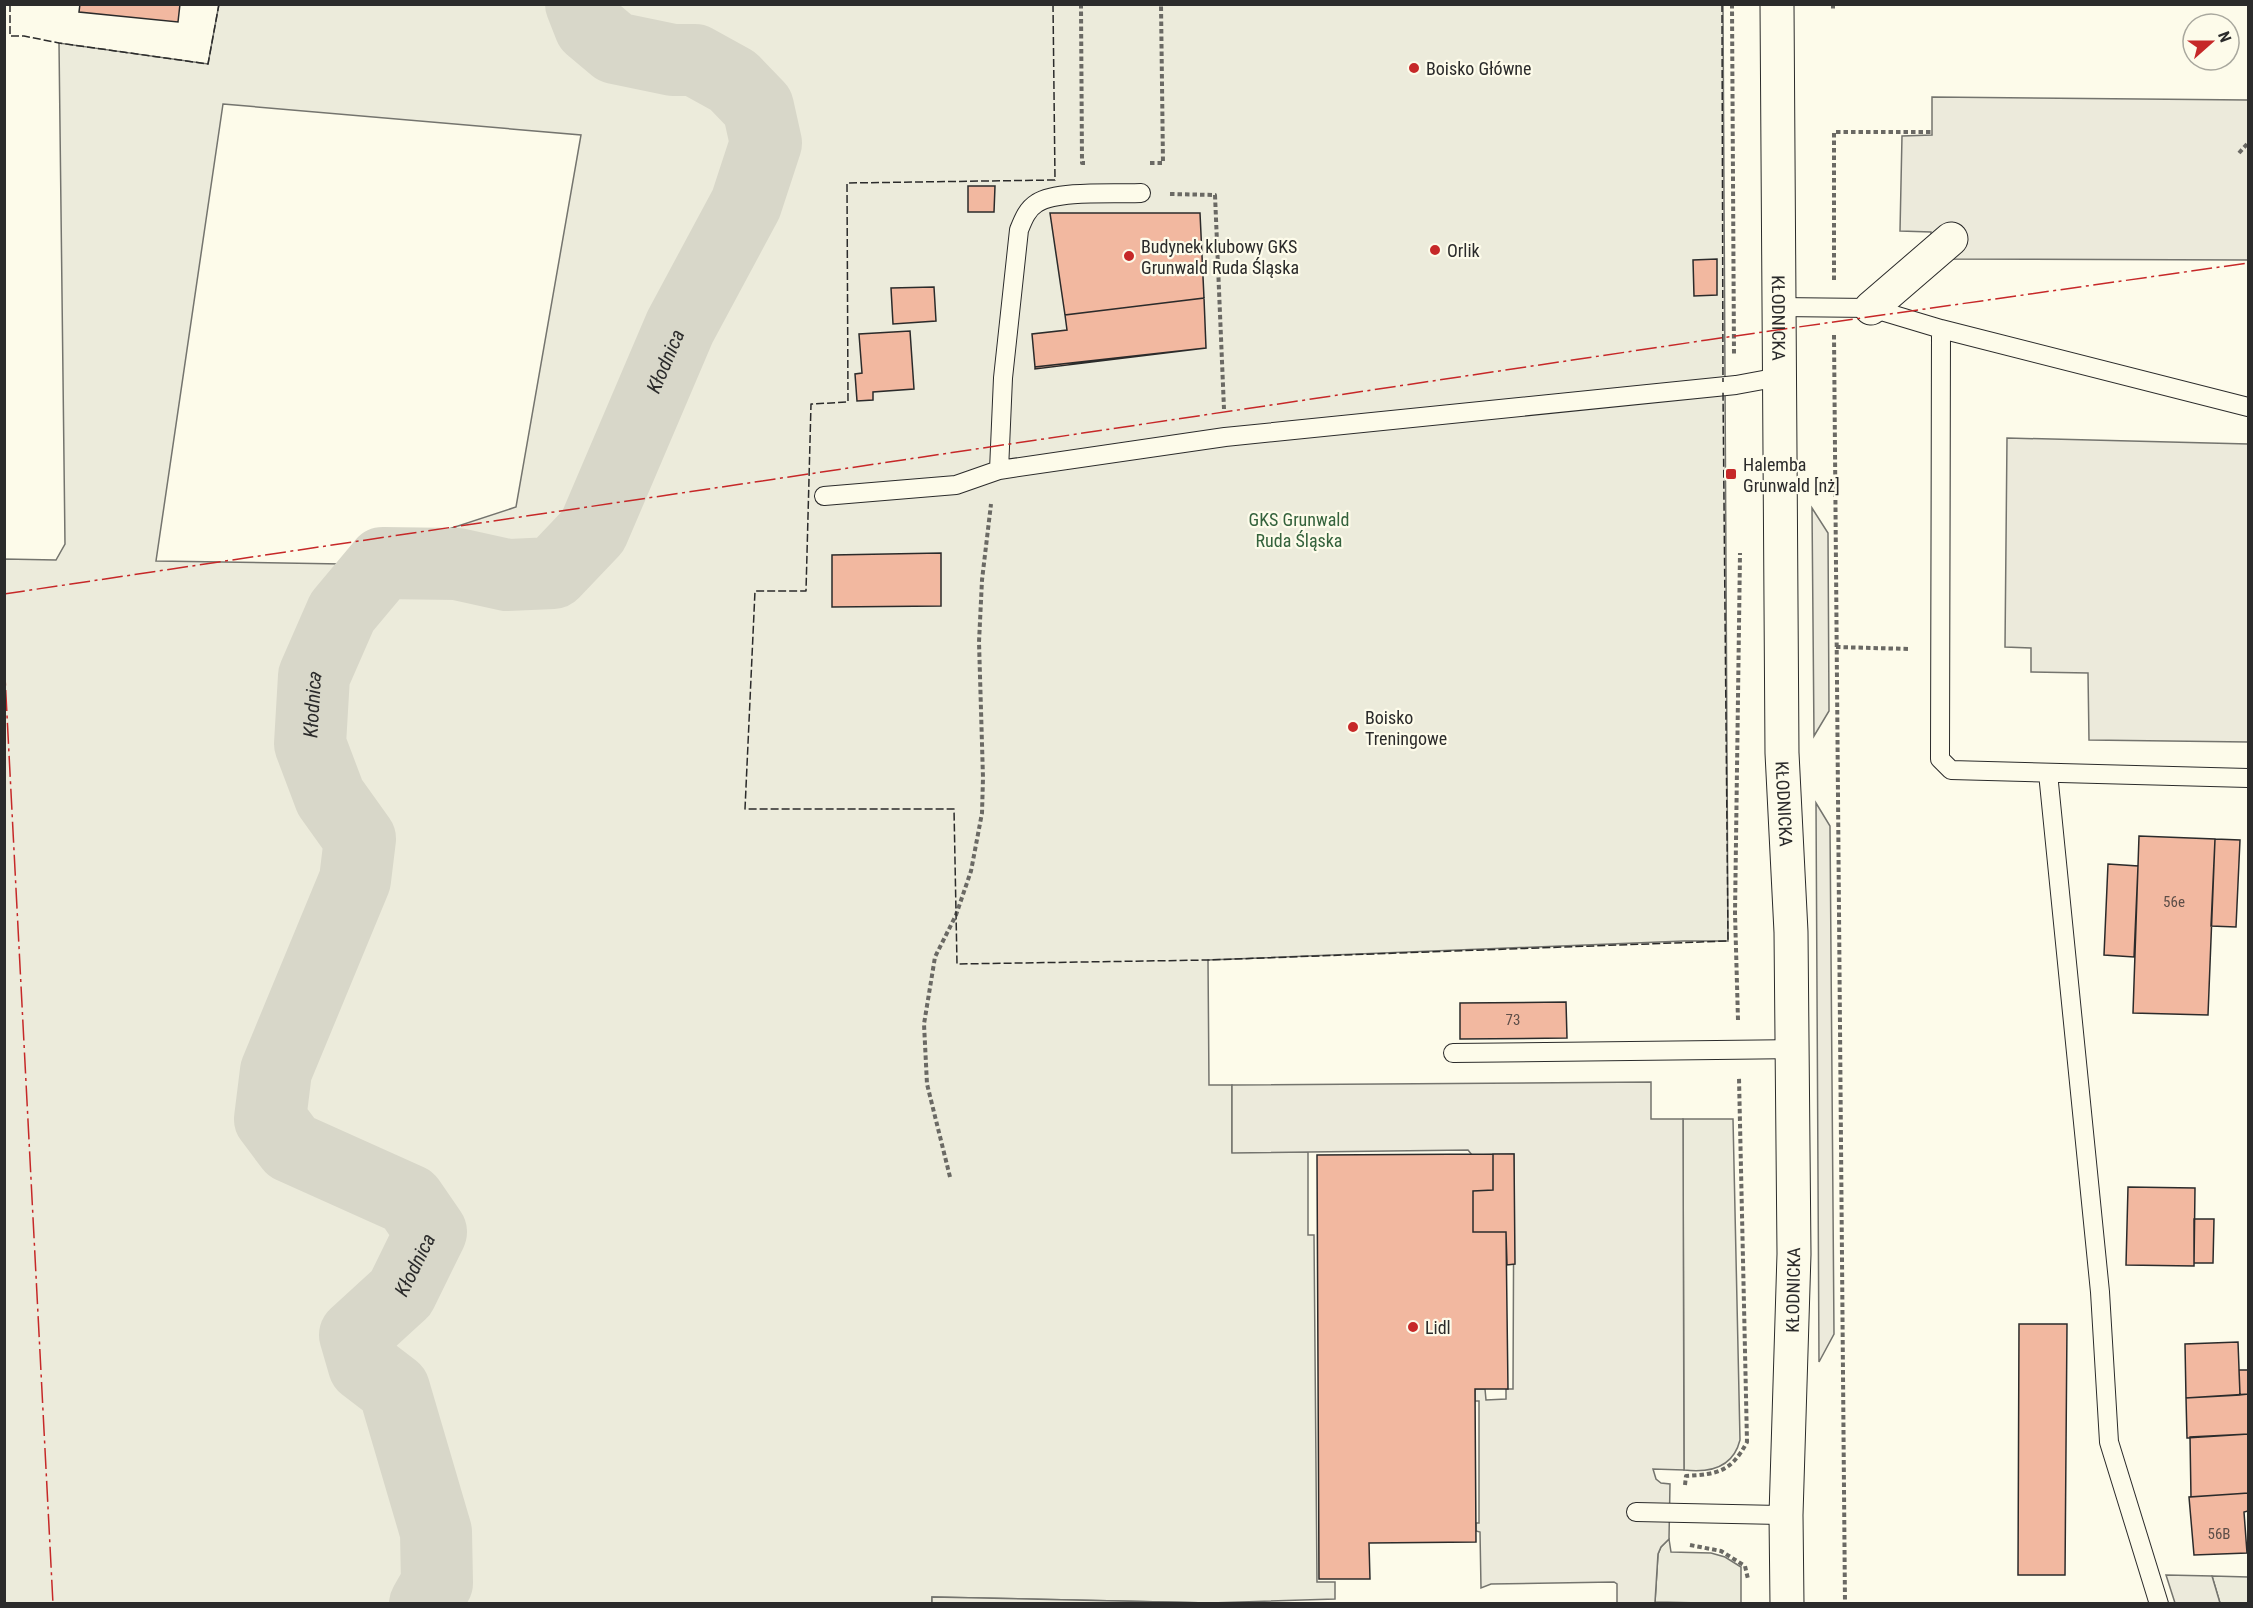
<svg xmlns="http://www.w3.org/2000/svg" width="2253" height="1608" font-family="'Roboto Condensed',sans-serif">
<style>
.green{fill:#ecebdb;stroke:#74746e;stroke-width:1.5;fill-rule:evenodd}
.parking{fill:#eceadb;stroke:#74746e;stroke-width:1.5}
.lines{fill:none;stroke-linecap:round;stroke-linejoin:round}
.river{stroke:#d8d7c9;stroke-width:72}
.building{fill:#f2b8a0;stroke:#2b2b2b;stroke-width:1.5}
.lane-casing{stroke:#2b2b2b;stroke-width:20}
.street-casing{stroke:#2b2b2b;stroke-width:35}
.secondary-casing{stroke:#2b2b2b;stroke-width:35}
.path{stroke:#6a6964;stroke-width:4;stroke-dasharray:4.5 3;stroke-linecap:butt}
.lane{stroke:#fdfbea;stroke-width:18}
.street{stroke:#fdfbea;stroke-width:33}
.secondary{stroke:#fdfbea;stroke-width:33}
.fence{stroke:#2b2b2b;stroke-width:1.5;stroke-dasharray:8 3;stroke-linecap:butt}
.power{stroke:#c62828;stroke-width:1.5;stroke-dasharray:21 4.5 3 4.5;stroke-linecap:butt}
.poi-dot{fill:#c62828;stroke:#fdfbea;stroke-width:2}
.labels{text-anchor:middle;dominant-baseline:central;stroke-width:4.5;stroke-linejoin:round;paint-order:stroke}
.number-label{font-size:15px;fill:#5d4e48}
.poi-label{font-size:18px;fill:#2b2b2b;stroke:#fdfbea;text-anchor:start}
.street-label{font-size:18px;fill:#2b2b2b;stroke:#fdfbea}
.park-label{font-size:18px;fill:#34623c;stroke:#fdfbea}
.water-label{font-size:20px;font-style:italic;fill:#2b2b2b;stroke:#fdfbea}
</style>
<rect width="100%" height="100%" fill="#fdfbea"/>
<!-- green -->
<path class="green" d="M219 4 1723 5 1728 941H1684L1208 960 1209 1085H1232V1152H1308V1235H1314L1317 1582H1335V1599L1210 1603 932 1597V1604H5L4 559 56 560 65 544 59 43 208 64ZM223 104 581 135 516 507 403 544 369 549 342 564 156 561Z
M1683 1119H1733L1740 1440C1733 1468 1709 1473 1684 1470Z
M1669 1539 1671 1552 1711 1553 1725 1557 1741 1567V1603H1655L1658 1554 1661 1547Z
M2212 1576 2248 1577V1603H2220Z"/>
<!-- parking -->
<path class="parking" d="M1932 97 2248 100V260L1932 259 1931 232 1900 231 1902 136 1932 135Z
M2007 438 2248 444V742L2089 740 2088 673 2031 672V648L2005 647Z
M1812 508 1828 533 1829 711 1814 736Z
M1816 803 1830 826 1834 1334 1819 1362Z
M1651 1082V1119H1683L1684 1470 1653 1469 1656 1479 1661 1483 1670 1484 1669 1539 1661 1547 1658 1554 1655 1602 1703 1603H1617V1584L1614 1582 1491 1584 1481 1588 1480 1532 1476 1531V1523H1479V1401H1475V1389H1485L1486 1400 1506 1399V1389H1513L1514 1154 1472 1155 1468 1150 1232 1153V1085Z
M2166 1575 2212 1576 2220 1603H2175Z
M932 1597 1210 1603 932 1604Z"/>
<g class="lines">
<!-- river -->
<path class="river" id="s1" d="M425 1604 437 1583 436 1532 394 1389 364 1366 355 1335 401 1293 431 1232 409 1200 291 1147 270 1119 276 1071 355 880 360 839 330 797 310 744 314 676 342 612 383 563 457 564 507 575 553 573 593 531 680 327 746 204 766 143 758 107 733 81 695 60H673L615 48 590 27 581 4"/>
</g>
<!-- building -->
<path class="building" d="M80 4H180L178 22 79 12Z
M968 186H995L994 212H968Z
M1050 213H1200L1204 298 1065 315Z
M1717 259V295L1694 296 1693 260Z
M934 287 936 321 893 324 891 288Z
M1204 298 1206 348 1035 367 1032 334 1067 330 1065 315Z
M910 331 914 389 873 392V400L857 401 855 374 862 373 859 334Z
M1206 348 1035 369V367Z
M941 553V606L832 607V555Z
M2139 836 2215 839 2208 1015 2133 1013Z
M2215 839 2240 840 2236 927 2211 926Z
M2108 864 2138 866 2134 957 2104 955Z
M1566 1002 1567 1038 1460 1039V1003Z
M1493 1154V1190L1473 1191V1232H1506L1508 1389H1475L1476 1542 1369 1543 1370 1579H1319L1317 1155Z
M1493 1154H1514L1515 1264 1507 1265 1506 1232H1473V1191L1493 1190Z
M2128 1187 2195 1188 2194 1266 2126 1265Z
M2194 1219H2214L2213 1263H2194Z
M2019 1324H2067L2065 1575H2018Z
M2238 1342 2240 1395 2186 1398 2185 1344Z
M2239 1370H2248V1394L2240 1395Z
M2248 1394V1434L2187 1438 2186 1398Z
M2248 1434V1493L2191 1497 2190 1437Z
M2248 1493V1511L2244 1512 2247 1553 2194 1555 2189 1497Z"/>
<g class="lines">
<!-- lane casing -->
<g class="lane-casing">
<path id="lane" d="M1778 307 1871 308 1941 329 2248 407
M1941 329 1940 759 1951 770 2248 778
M999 470 1003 378 1019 230C1023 220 1027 209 1037 203 1057 190 1115 194 1141 193
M824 496 956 485 999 470 1225 437 1736 385 1779 377
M2048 773 2100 1292 2109 1442 2159 1604
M1453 1053 1792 1049
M1636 1512 1786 1515"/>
</g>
<!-- street casing -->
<g class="street-casing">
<path id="street" d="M1871 308 1951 239"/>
</g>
<!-- secondary casing -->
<g class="secondary-casing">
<g id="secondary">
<path id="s2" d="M1777 4 1782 753 1791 932 1794 1254 1786 1515 1787 1604"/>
</g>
</g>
<!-- path -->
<path class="path" d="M1081 4 1082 163H1085
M1732 4 1734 355
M1833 4V11
M2239 153 2248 143
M1150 163H1163L1161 4
M1170 194 1215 195 1224 409
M1834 280V132H1932
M1834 335 1845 1604
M1836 647 1910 649
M1738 1020 1735 913 1740 553
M950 1177 927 1084 924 1024 935 957 956 915 971 871 982 813 983 778 979 642 982 580 991 504
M1685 1485 1686 1476C1718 1474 1731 1472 1747 1442L1739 1078
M1690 1545 1721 1551 1745 1566 1748 1579"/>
<!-- lane -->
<use href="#lane" class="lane"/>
<!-- street -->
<use href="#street" class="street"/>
<!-- secondary -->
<use href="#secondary" class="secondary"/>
<!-- fence -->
<path class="fence" d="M10 4V36H24L59 43 208 64 219 4
M1053 4 1055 180 847 183 848 402 811 404 806 591H755L745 809H954L957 964 1208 960 1728 941 1723 391
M1722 4 1723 382"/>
<!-- power -->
<path class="power" d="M4 594 1707 340 2248 263
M4 657 53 1604"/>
</g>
<!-- markers -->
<g class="poi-dot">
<circle cx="1414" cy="68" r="6"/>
<circle cx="1435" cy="250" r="6"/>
<circle cx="1129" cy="256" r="6"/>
<rect x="1725" y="468" width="12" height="12" rx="3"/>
<circle cx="1353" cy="727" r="6"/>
<circle cx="1413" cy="1327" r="6"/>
</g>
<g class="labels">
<!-- number labels -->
<g class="number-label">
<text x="2174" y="902">56e</text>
<text x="1513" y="1020">73</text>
<text x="2219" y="1534">56B</text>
</g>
<!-- poi labels -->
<g class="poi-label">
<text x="1426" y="68">Boisko Główne</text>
<text x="1141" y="246">Budynek klubowy GKS<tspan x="1141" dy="21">Grunwald Ruda Śląska</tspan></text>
<text x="1447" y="250">Orlik</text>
<text x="1743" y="464">Halemba<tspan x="1743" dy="21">Grunwald [nż]</tspan></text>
<text x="1365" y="717">Boisko<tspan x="1365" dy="21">Treningowe</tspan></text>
<text x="1425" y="1327">Lidl</text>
</g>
<!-- street labels -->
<g class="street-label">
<text stroke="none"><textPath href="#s2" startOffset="314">KŁODNICKA</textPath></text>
<text stroke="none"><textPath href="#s2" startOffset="800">KŁODNICKA</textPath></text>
<text transform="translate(1793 1290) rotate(-89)">KŁODNICKA</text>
</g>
<!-- park labels -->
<g class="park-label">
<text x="1299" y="519">GKS Grunwald<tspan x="1299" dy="21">Ruda Śląska</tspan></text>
</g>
<!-- water labels -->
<g class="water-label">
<text stroke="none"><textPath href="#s1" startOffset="1648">Kłodnica</textPath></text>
<text stroke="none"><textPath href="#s1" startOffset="1072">Kłodnica</textPath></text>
<text stroke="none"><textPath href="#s1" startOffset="388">Kłodnica</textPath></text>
</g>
</g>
<!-- border -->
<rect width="2253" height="1608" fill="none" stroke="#2b2b2b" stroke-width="12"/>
<!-- north arrow -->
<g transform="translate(2211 42) rotate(69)"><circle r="28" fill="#fdfbea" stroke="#a9a89e" stroke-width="1.5"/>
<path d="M0-4.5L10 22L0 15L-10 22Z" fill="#c62828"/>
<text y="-9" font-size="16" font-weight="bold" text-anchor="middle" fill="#2b2b2b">N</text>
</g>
</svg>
